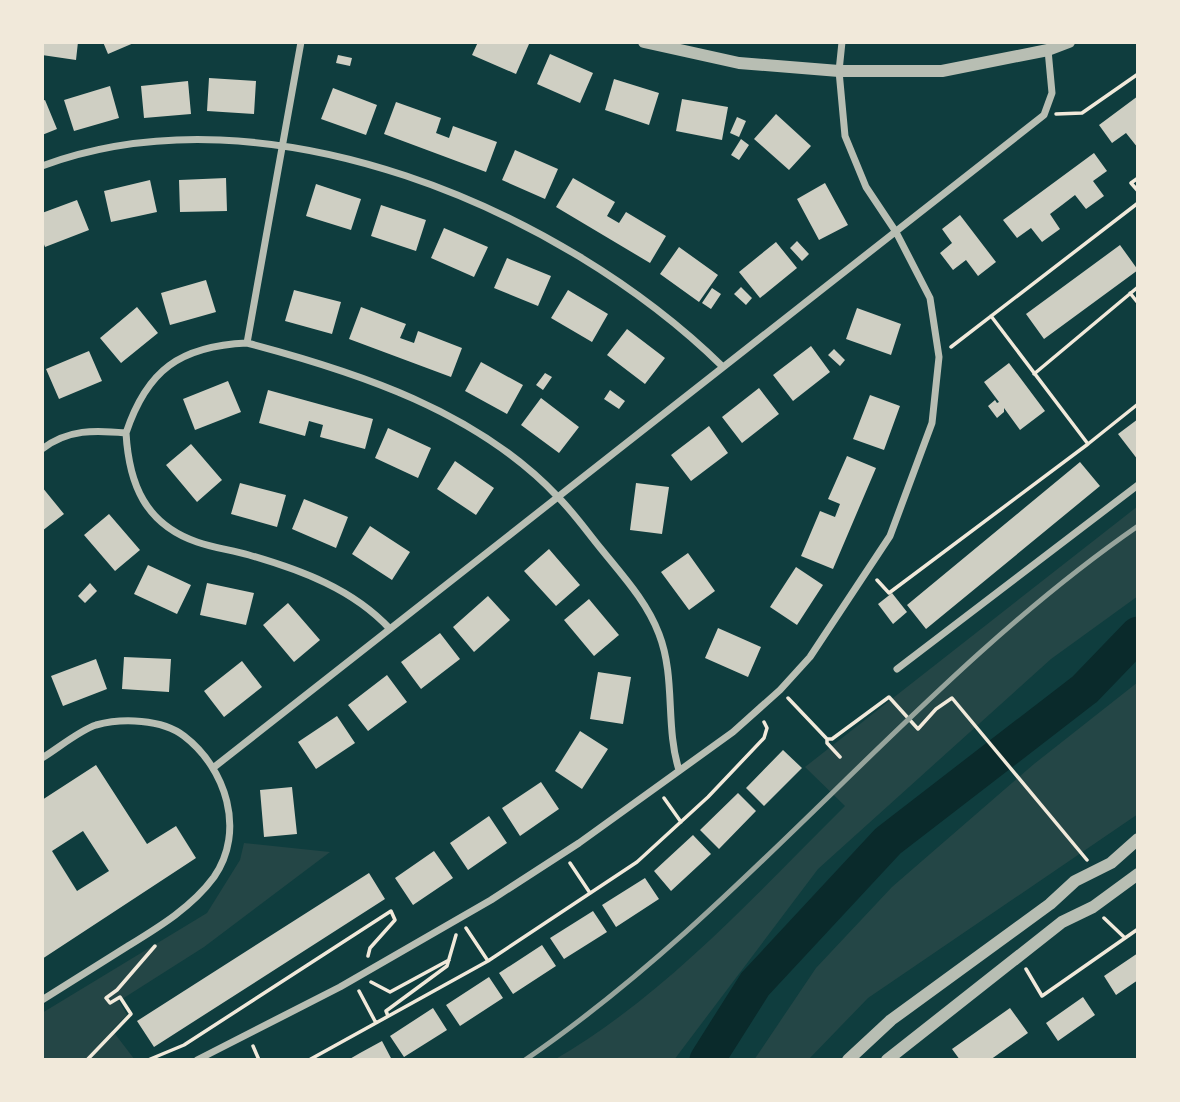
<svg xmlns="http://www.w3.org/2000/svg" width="1180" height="1102" font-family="Barlow,sans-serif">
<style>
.green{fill:#244646}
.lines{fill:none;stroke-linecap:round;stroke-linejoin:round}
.river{stroke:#0a2a2b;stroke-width:35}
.building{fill:#cfcfc3;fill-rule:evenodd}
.path{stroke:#f1e9da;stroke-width:3.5}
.minor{stroke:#b8beb3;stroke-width:7}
.tertiary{stroke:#b8beb3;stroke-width:12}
.rail{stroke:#97a49c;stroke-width:5}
</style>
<rect width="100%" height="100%" fill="#0f3d3e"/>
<!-- green -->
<path class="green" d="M1138 506V596L1051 659 818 869 674 1060H554C666 995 754 896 845 806L805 767Z
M1138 682V814L868 998 808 1060H754L816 968 892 887 1034 764Z
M244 843 330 852 204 947 119 1001 127 1015 112 1030 135 1060H42V1013L207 913 240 860Z"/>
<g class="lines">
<!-- river -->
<path class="river" d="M707 1060 755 984 888 841 1085 689 1138 634"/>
</g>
<!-- building -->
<path class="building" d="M42 42H78L76 60 42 55Z
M103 42H136L108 54Z
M478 42H525L529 44 516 74 472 55Z
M550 54 593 73 580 103 537 84Z
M338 55 352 58 350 66 336 63Z
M209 78 256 81 254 114 207 111Z
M614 79 659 93 649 125 605 110Z
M188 81 191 114 144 118 141 86Z
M110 86 119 118 74 131 64 100Z
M333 88 377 105 366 135 321 119Z
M1138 96V148L1126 133 1112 143 1099 125Z
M682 99 728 107 722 140 676 131Z
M45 100 57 129 42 135V101Z
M396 102 441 118 436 133 449 138 453 126 497 142 486 172 384 134Z
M776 114 811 146 789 170 754 139Z
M737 117 746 121 739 137 730 133Z
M741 139 749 145 739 160 731 155Z
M515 150 558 169 545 199 502 180Z
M1094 153 1107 171 1093 181 1104 196 1086 209 1075 195 1062 205 1050 214 1060 229 1042 242 1031 228 1017 238 1003 220Z
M226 178 227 211 180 212 179 180Z
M573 178 615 202 607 216 619 223 626 212 666 236 650 263 556 207Z
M150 180 157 212 111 222 104 191Z
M825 183 848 225 819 240 797 199Z
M316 184 361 199 351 230 306 216Z
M77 200 89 230 45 247 42 239V213Z
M381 205 426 220 416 251 371 236Z
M960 215 996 262 978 276 966 260 953 270 940 253 952 243 942 229Z
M444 228 488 247 474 277 431 258Z
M797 241 809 254 802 261 790 248Z
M776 242 797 268 760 298 739 272Z
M1120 245 1138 270 1044 339 1026 314Z
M679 247 718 275 699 302 660 274Z
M507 258 551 276 538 306 494 288Z
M206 280 216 312 170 325 161 293Z
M741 287 752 298 746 305 734 294Z
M712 288 721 294 711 309 702 303Z
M294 290 341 302 332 334 285 321Z
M568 290 608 314 592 342 551 318Z
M137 307 158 333 121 363 100 338Z
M361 307 406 324 400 338 414 343 418 331 462 348 451 377 349 339Z
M857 308 901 324 891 355 846 339Z
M627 329 665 358 645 384 607 355Z
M811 346 830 372 793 401 773 375Z
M834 349 845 360 840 366 828 355Z
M89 351 102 381 59 399 46 369Z
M481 362 523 385 507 414 465 391Z
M1009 363 1045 411 1020 430 1004 408V412L997 418 988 406 995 400 997 403 999 402 984 382Z
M545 373 552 377 543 390 536 385Z
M228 381 241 412 195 430 183 399Z
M759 388 779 414 742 443 722 417Z
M268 390 373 419 365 449 320 437 323 425 309 421 305 436 259 423Z
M610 390 625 401 619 409 604 399Z
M870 395 900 406 884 450 853 439Z
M541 398 579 427 559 453 521 425Z
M1138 419V460L1118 434Z
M709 426 728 453 691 481 671 455Z
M388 428 431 448 418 478 375 458Z
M191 444 222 480 197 502 166 465Z
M847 456 876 468 833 569 801 556 820 511 835 517 840 504 828 499Z
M455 461 494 488 476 515 437 489Z
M1080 462 1100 486 926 629 907 605Z
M240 483 286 495 277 527 231 514Z
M636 483 669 487 662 534 630 530Z
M42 487 64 514 42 531Z
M304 499 348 517 336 548 292 529Z
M109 514 140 550 115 571 84 535Z
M370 526 410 552 392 580 352 554Z
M549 549 580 585 556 606 524 571Z
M688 553 715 591 689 610 661 572Z
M148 565 191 585 177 614 134 594Z
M796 567 823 585 797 625 770 607Z
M90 583 97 591 85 603 78 596Z
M207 583 254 593 246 625 200 615Z
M892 593 907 612 893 624 878 604Z
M488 596 510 620 474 652 453 627Z
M589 599 619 635 594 656 564 620Z
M288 603 320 640 294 662 263 625Z
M718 628 761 647 748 677 705 658Z
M440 633 460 659 421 689 401 662Z
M124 657 171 659 169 692 122 689Z
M96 659 107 689 63 706 51 676Z
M242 661 262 687 224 717 204 691Z
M598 672 631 677 623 724 590 719Z
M387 675 407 702 368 731 348 705Z
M337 716 355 743 316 769 298 742Z
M580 731 608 749 582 789 555 771Z
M783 750 802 768 764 806 746 788Z
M96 765 147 844 176 826 196 858 42 959V800ZM83 831 109 871 77 891 52 851Z
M541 782 559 809 520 836 502 808Z
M292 787 297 834 264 837 260 790Z
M738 793 756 811 719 849 700 830Z
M489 816 507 843 468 870 450 843Z
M693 835 711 854 671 891 654 871Z
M434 851 453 878 413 905 395 878Z
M369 873 385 899 154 1047 137 1021Z
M645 878 659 899 616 927 602 905Z
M593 911 607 932 564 959 550 938Z
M542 945 556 966 513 994 499 973Z
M1138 953V980L1116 995 1104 976Z
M489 977 503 998 460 1026 446 1005Z
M1083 997 1095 1015 1058 1041 1046 1023Z
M433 1008 447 1030 404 1057 390 1036Z
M1010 1008 1028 1033 990 1060H960L952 1049Z
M382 1041 392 1060H348L360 1053Z"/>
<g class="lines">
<!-- path -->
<path class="path" d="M1056 114 1082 113 1138 74
M1138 178 1131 183 1138 191
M1130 293 1138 303
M991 316 1088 444
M951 347 1138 203
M1034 374 1138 287
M877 580 889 593 1088 444 1138 404
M788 698 827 739H832L889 697 918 729 936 709 952 698 1087 860
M827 740V743L840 757
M664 798 681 822
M570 863 590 893
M1104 918 1125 938
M466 928 488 961
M1026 969 1042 996 1138 929
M371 982 390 992 449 960
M359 991 376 1023
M388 1016 386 1011 447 966 456 935
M253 1046 259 1060
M87 1060 131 1014 120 997 110 1003 106 998 117 990 155 946
M148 1060 184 1045 391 911 395 920 370 948 368 956
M309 1060 488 961 637 862 708 797 764 738 767 728 764 722"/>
<!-- minor -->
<path class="minor" d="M42 166C266 83 561 208 723 367
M247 343C357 372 477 411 558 497 574 513 588 533 602 550 623 576 647 602 659 634 676 678 665 726 679 770
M126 433C129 484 145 524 197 542 214 548 232 550 249 555 301 570 353 589 390 629
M42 449C68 429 95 430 126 433 147 370 180 346 247 343L301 42
M897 669 1138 485
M42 758C57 749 80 730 96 725 122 718 162 719 184 736 226 768 246 831 214 877 192 907 159 927 128 946 99 964 71 982 42 1000
M213 768 1044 115 1052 93 1048 50
M197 1060 340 987 491 900 579 843 733 732 780 690 810 657 890 536 932 423 939 357 930 298 896 232 866 187 845 136 839 71 842 42"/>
<!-- tertiary -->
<path class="tertiary" d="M644 42 739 63 839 71H942L1048 50 1069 42
M848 1060 891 1020 1050 904 1075 881 1111 863 1138 839
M887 1060 1062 922 1093 907 1138 874"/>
<!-- rail -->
<path class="rail" d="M525 1060C750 906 914 681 1138 526"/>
</g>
<!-- border -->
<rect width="1180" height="1102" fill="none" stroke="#f1e9da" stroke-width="88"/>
</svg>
